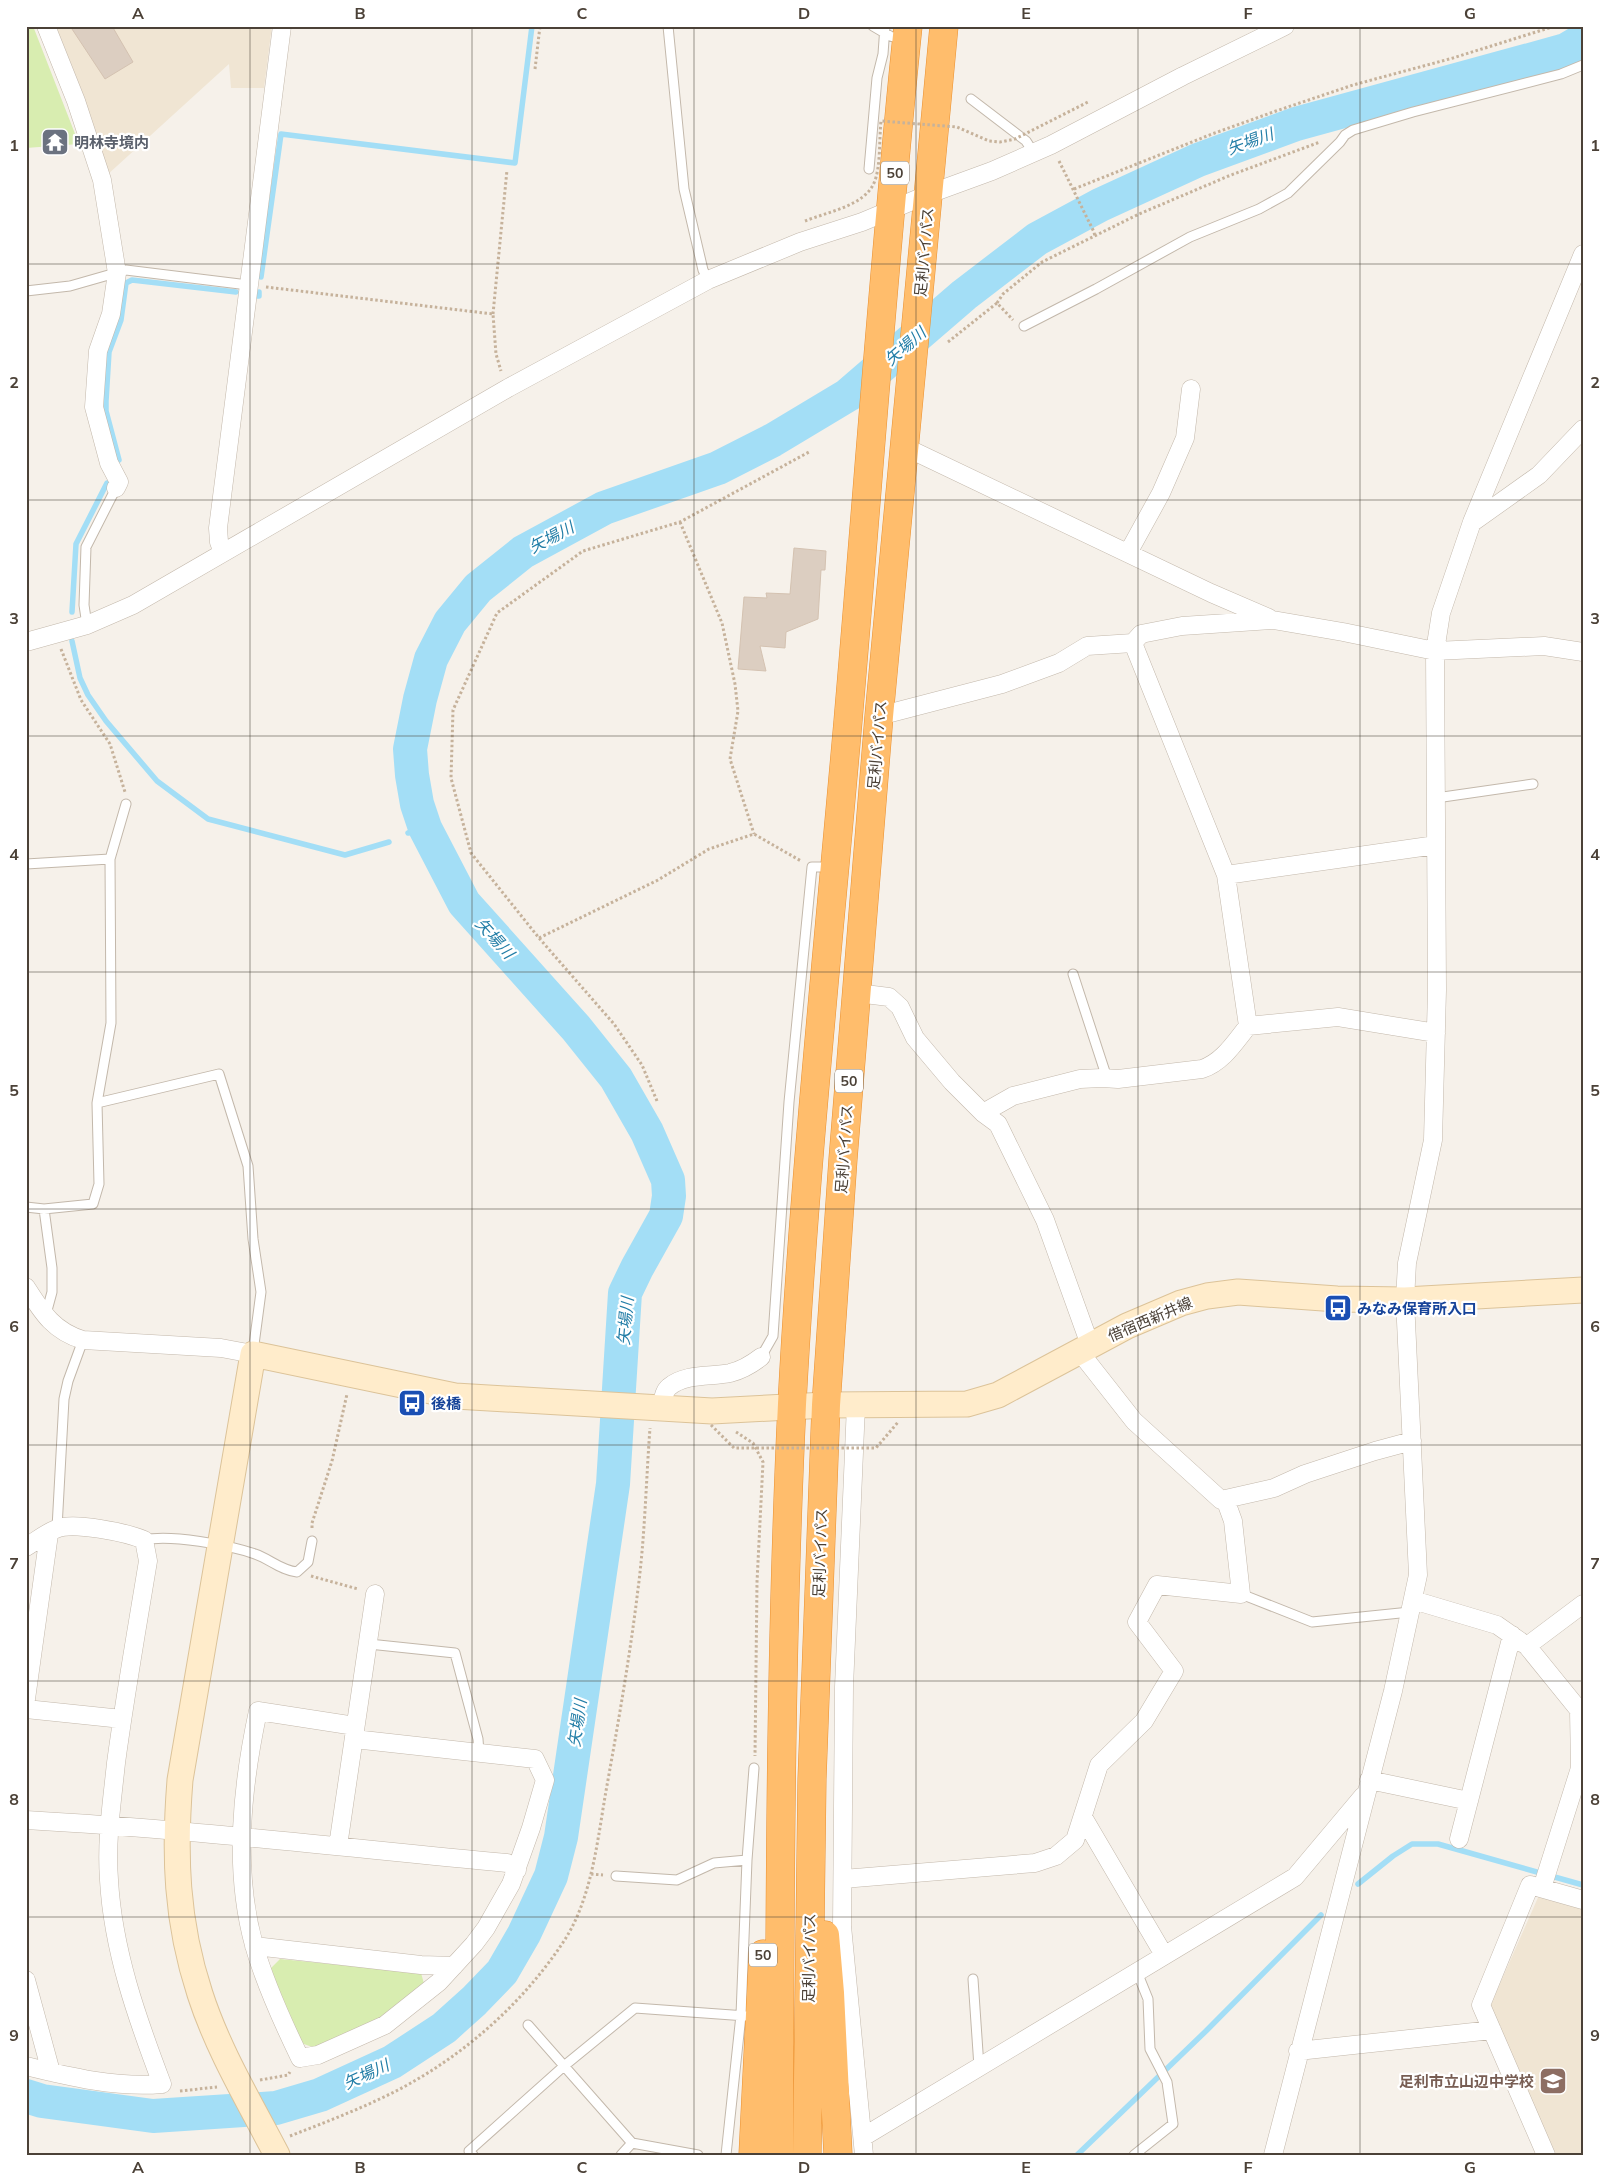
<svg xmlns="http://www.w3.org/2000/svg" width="1609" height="2181" font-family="Mulish,'Noto Sans JP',sans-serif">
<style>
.education{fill:#f0e5d3}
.green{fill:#d8edb0}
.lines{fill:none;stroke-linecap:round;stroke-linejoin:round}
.stream{stroke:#a3def6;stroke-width:5.5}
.river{stroke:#a3def6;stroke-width:34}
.building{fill:#dccec1;stroke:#d4c2b1}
.lane-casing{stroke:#c3b8ab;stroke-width:11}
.street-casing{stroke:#c3b8ab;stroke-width:19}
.secondary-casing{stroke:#dcc399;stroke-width:27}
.highway-casing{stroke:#ea9030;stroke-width:29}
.path{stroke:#c6b29b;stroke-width:3;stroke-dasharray:2.5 2.5;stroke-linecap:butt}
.lane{stroke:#fff;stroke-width:9}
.street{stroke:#fff;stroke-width:18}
.secondary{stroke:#ffeccb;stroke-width:25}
.highway{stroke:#ffbd6c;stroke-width:28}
.path-bridge{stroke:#c6b29b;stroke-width:3;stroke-dasharray:2.5 2.5;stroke-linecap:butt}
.grid{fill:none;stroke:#4b4137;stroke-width:1;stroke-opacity:0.55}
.labels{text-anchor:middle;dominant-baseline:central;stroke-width:4.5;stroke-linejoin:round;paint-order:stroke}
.shield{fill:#fff;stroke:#817a73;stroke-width:1}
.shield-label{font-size:14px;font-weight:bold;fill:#4b4137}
.worship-label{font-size:15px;font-weight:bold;fill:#5b616d;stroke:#fff;text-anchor:start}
.street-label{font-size:15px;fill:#4b4137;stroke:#fff}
.transit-label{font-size:15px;font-weight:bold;fill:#164399;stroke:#fff;text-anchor:start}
.education-label{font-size:15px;font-weight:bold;fill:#785e54;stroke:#fff;text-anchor:end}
.water-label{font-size:16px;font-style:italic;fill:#237ea7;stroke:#fff}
.neatline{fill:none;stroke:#4b4137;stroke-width:2}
.grid-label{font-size:16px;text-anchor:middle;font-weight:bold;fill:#4b4137}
</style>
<rect width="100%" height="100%" fill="#f6f1ea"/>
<!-- education -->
<path class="education" d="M53 26H272L264 88H231L229 64 106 176Z
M1540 1893 1583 1905V2155H1556L1490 2006Z"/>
<!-- green -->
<path class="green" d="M26 26H33L79 144 26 148Z
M280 1959 421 1973 425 1987 380 2021 315 2048 301 2043 269 1970Z"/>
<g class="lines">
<!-- stream -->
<path class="stream" d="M261 277 281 134 515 163 532 26
M256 296H259V292
M119 460 106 411V401L109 352 121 320 126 283 132 280 236 292
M72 612 76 544 107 483
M72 641 80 678 88 695 106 721 157 781 208 819 345 855 389 842
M408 833 425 828
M1358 1884 1393 1856 1412 1844H1438L1583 1885
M1077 2155 1206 2031 1321 1915"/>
<!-- river -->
<path class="river" d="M26 2096 42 2101 153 2116 276 2108 320 2095 392 2062 444 2028 474 2001 502 1972 524 1934 551 1876 561 1837 613 1484 625 1293 637 1268 666 1216 669 1196 668 1180 647 1132 616 1078 576 1028 464 903 425 828 417 804 412 775 410 749 420 699 431 659 450 622 478 588 523 552 604 508 718 468 773 440 848 395 964 295 1037 239 1100 205 1198 160 1296 124 1566 50 1583 40"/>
</g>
<!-- building -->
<path class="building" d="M70 26H112L133 62 105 79Z
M794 548 826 551 825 570H821L818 619 786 632 785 648 760 646 766 671 738 669 744 597 767 598 766 593 790 594Z"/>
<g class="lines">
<!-- lane casing -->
<g class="lane-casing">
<path id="lane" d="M668 26 684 189 703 270 708 280
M873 26 890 36 904 40
M971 99 1026 141 1033 152
M869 169 877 78 883 54 885 26
M26 291 70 286 126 270 248 285
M1024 326 1096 289 1190 237 1259 209 1288 193 1340 142 1345 135 1353 130 1413 112 1561 74 1583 65
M87 625 84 605 86 547 116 488
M1436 798 1533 784
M26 864 110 859 126 804
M1073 974 1107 1078
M97 1103 219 1074 248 1166 253 1239 261 1292 253 1352
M26 1207 44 1209 93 1204 99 1184 97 1103 111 1023 110 859
M44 1209 52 1268V1292L46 1314
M761 1357 773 1336 789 1102 812 867H833
M57 1528 64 1399 68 1381 83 1340
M144 1540C170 1534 229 1545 255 1554 270 1559 280 1570 297 1572L308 1562 312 1541
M1241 1594 1312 1622 1410 1612
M369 1644 455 1653 478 1739 479 1753
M616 1876 677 1880 714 1863 747 1860
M973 1979 979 2067
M528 2025 632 2143 698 2155
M473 2155 469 2151 564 2066 635 2008 746 2016
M621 2155 632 2143
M726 2155 741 2015 747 1860 754 1768
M1134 2155 1173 2124 1167 2082 1150 2049 1148 1999 1137 1972"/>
</g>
<!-- street casing -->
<g class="street-casing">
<path id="street" d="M46 26 76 101 102 180 117 273 111 314 98 351 94 407 109 463 119 482 116 488
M905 447 1211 593 1269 618
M1473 522 1539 475 1583 429
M223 553 219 542 218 528 282 26
M1128 553 1161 493 1185 438 1191 389
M26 642 87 625 133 605 508 388 708 280 800 242 862 222 929 194 992 171 1051 145 1183 76 1285 26
M1133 643 1226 875 1248 1026
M879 716 1002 684 1059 663 1087 646 1133 643 1141 634 1182 626 1273 620 1343 632 1435 651 1544 646 1583 652
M1226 875 1436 845
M857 993 889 997 900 1007 915 1038 952 1082 983 1113 998 1124 1045 1220 1090 1345
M983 1113 1013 1096 1080 1079 1102 1078 1118 1079 1202 1069C1223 1062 1235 1042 1248 1026L1338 1017 1436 1033
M26 1287C42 1312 53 1331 83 1340L221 1348 253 1354
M1079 1351 1134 1421 1221 1500 1274 1488 1305 1474 1375 1451 1412 1441
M856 1405 844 1687 842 1926 864 2155
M661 1408C663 1401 663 1392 669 1387 685 1373 712 1377 730 1373 742 1370 752 1364 761 1357
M26 1547C36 1541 46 1533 56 1529 72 1521 128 1533 144 1540L148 1561C137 1628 125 1696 116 1763 112 1802 106 1840 109 1880 113 1951 137 2018 162 2084 117 2088 70 2077 26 2066
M1413 1600 1497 1625 1527 1646 1583 1715
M1527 1646 1583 1604
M26 1699 49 1534
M26 1709 122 1719
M354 1739 535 1759 545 1780 531 1828 511 1884 486 1928 474 1944 439 1982 385 2025 318 2055 300 2058C282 2021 265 1984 254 1945 233 1869 242 1786 258 1711L355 1726
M1369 1780 1469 1801
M1083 1817 1164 1955
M26 1820C187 1829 347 1848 507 1863L517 1870
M1459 1839 1512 1635
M338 1846 375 1594
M843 1879 1035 1863 1056 1856 1075 1840 1099 1765 1144 1721 1174 1671 1137 1622 1157 1585 1241 1594 1233 1521 1225 1499
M1542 1888 1580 1768 1579 1710
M254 1946 421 1965 454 1966
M26 1980 51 2072
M1298 2051 1492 2030
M863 2137 1295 1877 1363 1796
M1273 2155 1393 1691 1418 1575 1405 1300 1407 1263 1433 1140 1437 990 1435 651 1441 613 1472 522 1583 254
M1546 2155 1481 2005 1530 1885 1583 1900"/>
</g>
<!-- secondary casing -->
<g class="secondary-casing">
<path id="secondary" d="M277 2155C250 2103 218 2050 200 1994 176 1921 174 1855 180 1780L253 1354 455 1396 712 1411 826 1405 967 1404 998 1395 1127 1326 1181 1303 1207 1296 1238 1292 1337 1299 1405 1300 1583 1290"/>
</g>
<!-- highway casing -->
<g class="highway-casing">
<path id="highway" d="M825 1935 830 1993 838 2155
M753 2155 763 1954
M779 2155C780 1905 780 1654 792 1404 804 1176 828 949 848 721 868 489 884 257 908 26
M807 2155 812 1779 826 1405 843 1159 879 716 944 26"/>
</g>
<!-- path -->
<path class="path" d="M535 69 540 26
M1059 161 1094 232 1095 237
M1074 189 1212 134 1276 111 1353 85 1453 58 1555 26
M266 287 493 314 496 354 501 371
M997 303 1003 294 1042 262 1139 214 1231 175 1320 142
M493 314 507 170
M948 342 997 303 1013 320
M680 522 722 623 735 684 738 711 730 759 754 834
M61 649 81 700 110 744 125 792
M539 938 658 880 709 849 754 834 801 861
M657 1101 642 1065 614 1024 539 938 471 853 451 778 453 710 497 613 583 551 680 522 809 452
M736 1432 753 1443 763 1462 757 1582 755 1756
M312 1528V1523L332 1461 347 1394
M311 1576 358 1589
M591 1874 603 1875
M260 2080 288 2075 290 2072
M180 2091 217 2087
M290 2136C326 2122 363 2108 398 2090 463 2056 521 2005 562 1944 592 1900 597 1842 606 1791 618 1724 630 1656 638 1589 645 1536 646 1481 650 1428"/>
<!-- lane -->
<use href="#lane" class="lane"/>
<!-- street -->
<use href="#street" class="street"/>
<!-- secondary -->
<use href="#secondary" class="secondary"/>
<!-- highway -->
<use href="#highway" class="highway"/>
<!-- path-bridge -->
<path class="path-bridge" d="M805 221C827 212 864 206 874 183 881 167 879 139 881 121L957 127 989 141 1000 142 1015 139 1088 102
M711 1425 734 1448H876L899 1421"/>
</g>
<!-- grid -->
<path class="grid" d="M250 26V2155M472 26V2155M694 26V2155M916 26V2155M1138 26V2155M1360 26V2155M26 264H1583M26 500H1583M26 736H1583M26 972H1583M26 1209H1583M26 1445H1583M26 1681H1583M26 1917H1583"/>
<!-- icons -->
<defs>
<g id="temple-square" transform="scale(1.4375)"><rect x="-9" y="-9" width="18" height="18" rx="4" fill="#6b7280" stroke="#fff"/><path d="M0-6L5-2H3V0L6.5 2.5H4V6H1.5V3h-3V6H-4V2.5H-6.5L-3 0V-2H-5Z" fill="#fff"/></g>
<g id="bus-square" transform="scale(1.4375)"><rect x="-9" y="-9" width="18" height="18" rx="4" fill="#1a4fb4" stroke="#fff"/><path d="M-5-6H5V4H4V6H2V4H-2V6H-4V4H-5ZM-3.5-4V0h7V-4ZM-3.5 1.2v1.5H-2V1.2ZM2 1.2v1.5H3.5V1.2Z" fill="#fff"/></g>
<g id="school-square" transform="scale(1.4375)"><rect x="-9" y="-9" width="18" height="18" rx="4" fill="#8d6e63" stroke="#fff"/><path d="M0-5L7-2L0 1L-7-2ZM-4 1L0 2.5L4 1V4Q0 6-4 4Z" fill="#fff"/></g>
</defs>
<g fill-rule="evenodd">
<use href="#temple-square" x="55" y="142"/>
<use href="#bus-square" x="1338" y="1308"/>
<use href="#bus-square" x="412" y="1403"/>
<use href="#school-square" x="1553" y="2081"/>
</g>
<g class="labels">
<!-- shield labels -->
<g class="shield">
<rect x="881" y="161.5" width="28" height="23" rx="4"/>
<rect x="835" y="1069.5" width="28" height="23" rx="4"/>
<rect x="749" y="1943.5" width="28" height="23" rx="4"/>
</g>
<g class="shield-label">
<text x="895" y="173">50</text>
<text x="849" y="1081">50</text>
<text x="763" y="1955">50</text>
</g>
<!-- worship labels -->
<g class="worship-label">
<text x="74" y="142">明林寺境内</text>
</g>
<!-- street labels -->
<g class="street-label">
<text transform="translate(924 252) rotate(-85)">足利バイパス</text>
<text transform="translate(877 745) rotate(-85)">足利バイパス</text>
<text transform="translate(844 1149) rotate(-86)">足利バイパス</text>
<text transform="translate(1150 1319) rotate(-23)">借宿西新井線</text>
<text transform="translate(820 1553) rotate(-88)">足利バイパス</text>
<text transform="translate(809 1958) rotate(-89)">足利バイパス</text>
</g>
<!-- transit labels -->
<g class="transit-label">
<text x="1357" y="1308">みなみ保育所入口</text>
<text x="431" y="1403">後橋</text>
</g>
<!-- education labels -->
<g class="education-label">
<text x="1534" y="2081">足利市立山辺中学校</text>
</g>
<!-- water labels -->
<g class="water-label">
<text transform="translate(1250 141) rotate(-20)">矢場川</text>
<text transform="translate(905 346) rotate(-41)">矢場川</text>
<text transform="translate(551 537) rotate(-28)">矢場川</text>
<text transform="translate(495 938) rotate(48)">矢場川</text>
<text transform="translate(625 1321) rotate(-85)">矢場川</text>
<text transform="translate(577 1723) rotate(-82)">矢場川</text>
<text transform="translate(366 2074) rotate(-25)">矢場川</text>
</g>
</g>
<!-- border -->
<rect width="1609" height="2181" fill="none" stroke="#ffffff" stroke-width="55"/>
<rect x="28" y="28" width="1554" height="2126" class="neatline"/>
<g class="grid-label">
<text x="138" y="19">A</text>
<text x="360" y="19">B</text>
<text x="582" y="19">C</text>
<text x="804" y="19">D</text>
<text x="1026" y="19">E</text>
<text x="1248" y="19">F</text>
<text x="1470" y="19">G</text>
<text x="14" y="151">1</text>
<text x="1595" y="151">1</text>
<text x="14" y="388">2</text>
<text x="1595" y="388">2</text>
<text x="14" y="624">3</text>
<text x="1595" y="624">3</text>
<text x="14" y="860">4</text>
<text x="1595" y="860">4</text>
<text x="14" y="1096">5</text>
<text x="1595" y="1096">5</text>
<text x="14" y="1332">6</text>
<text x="1595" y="1332">6</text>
<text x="14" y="1569">7</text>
<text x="1595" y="1569">7</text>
<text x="14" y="1805">8</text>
<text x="1595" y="1805">8</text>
<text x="14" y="2041">9</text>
<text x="1595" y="2041">9</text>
<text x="138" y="2173">A</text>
<text x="360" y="2173">B</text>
<text x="582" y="2173">C</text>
<text x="804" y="2173">D</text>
<text x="1026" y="2173">E</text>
<text x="1248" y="2173">F</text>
<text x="1470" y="2173">G</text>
</g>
</svg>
